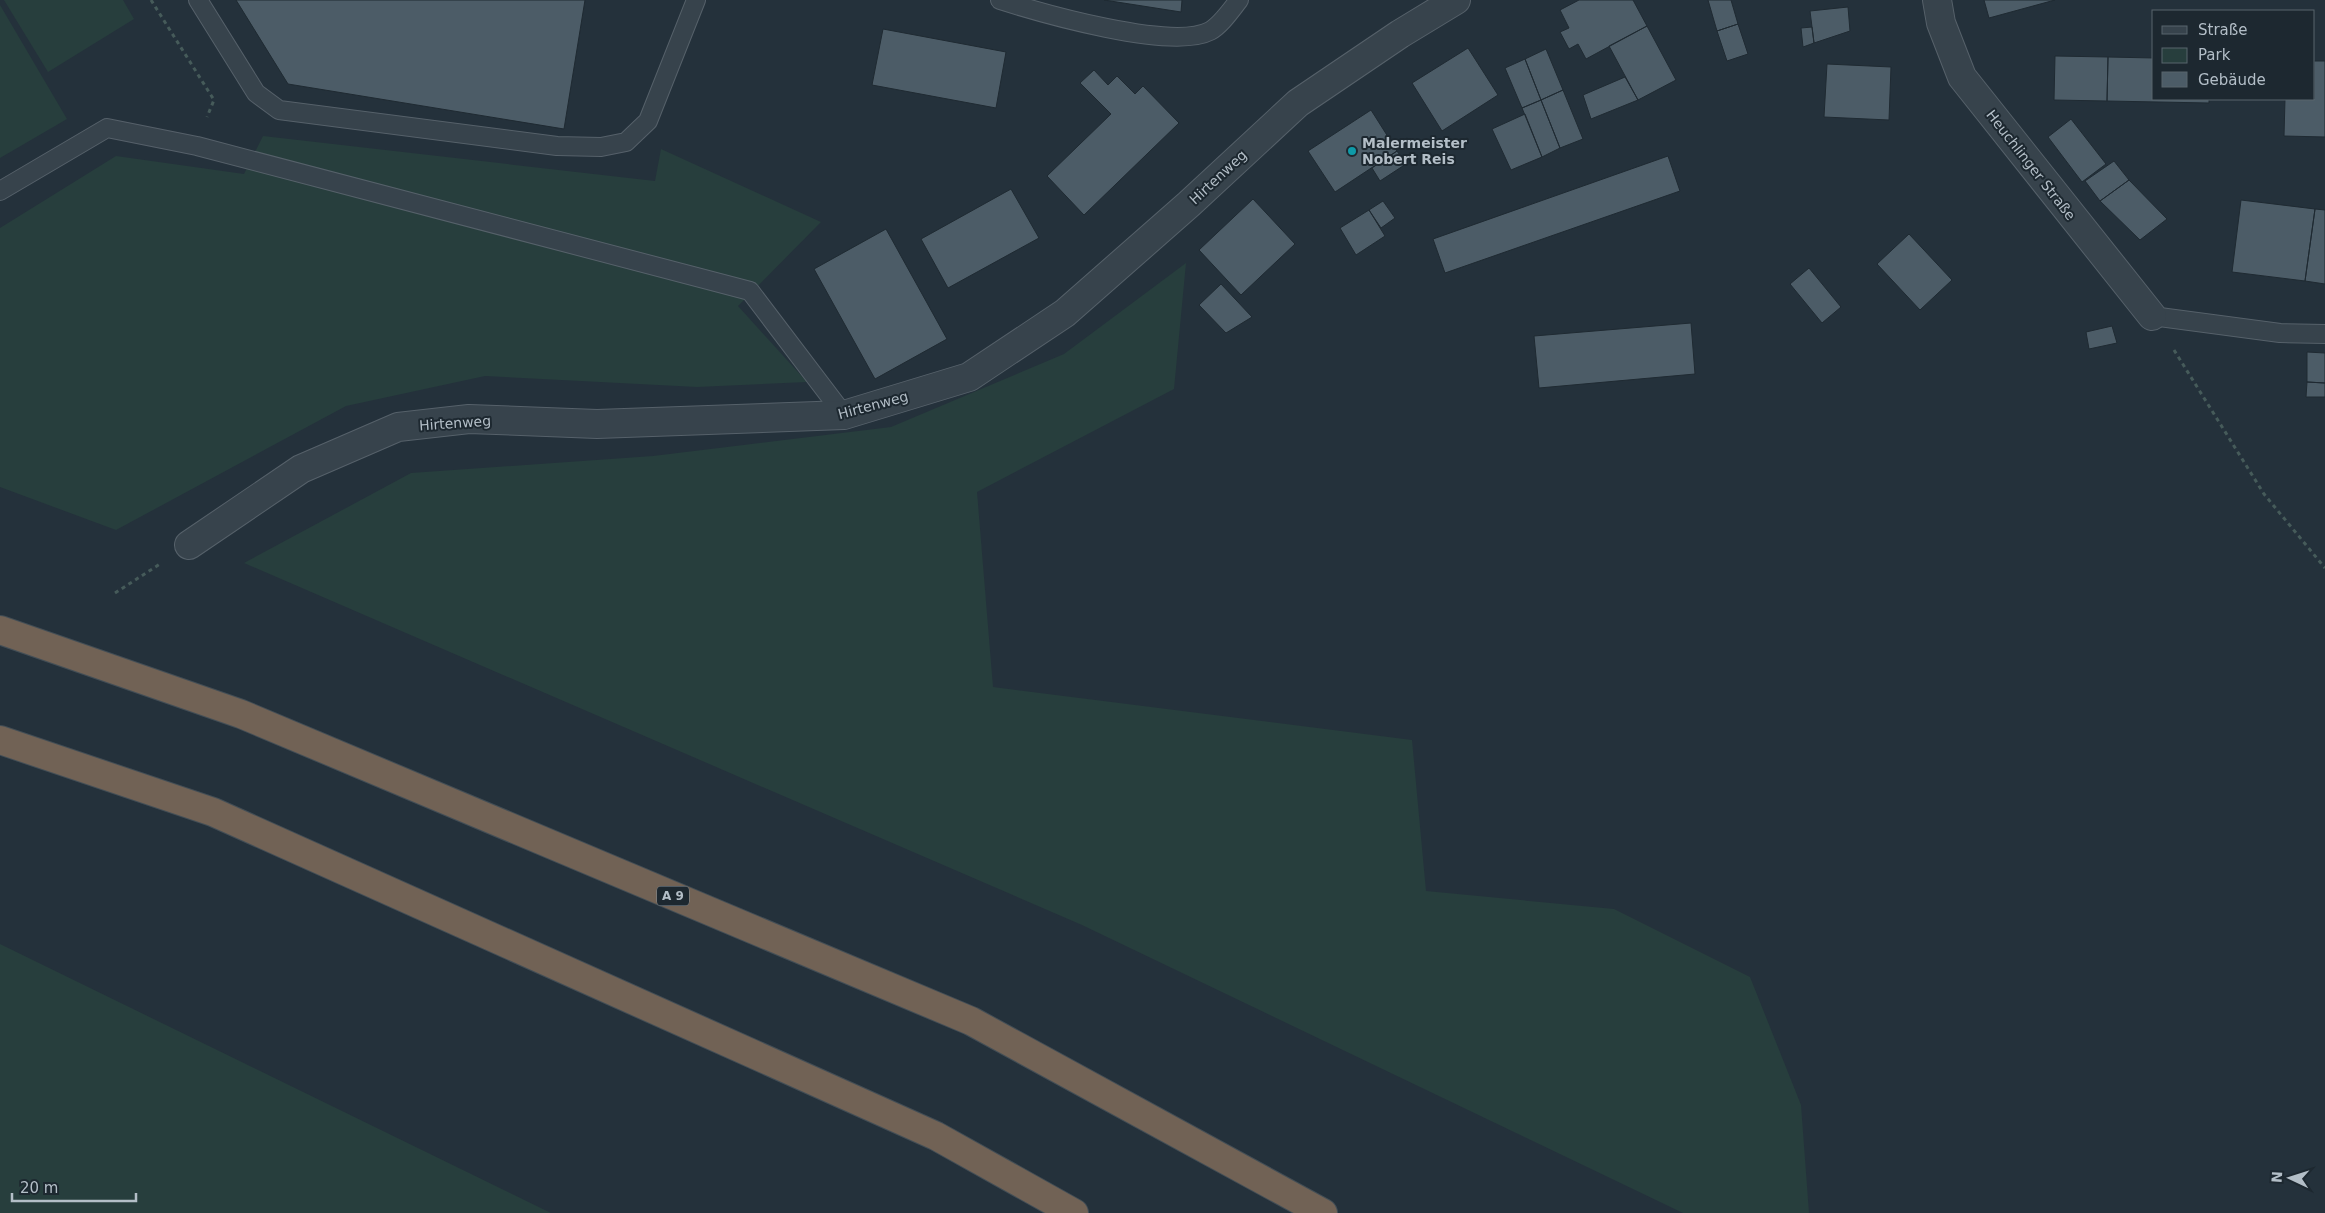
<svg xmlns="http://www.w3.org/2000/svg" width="2325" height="1213" font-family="'DejaVu Sans',sans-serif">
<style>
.green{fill:#273e3d}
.building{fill:#4c5c67;stroke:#1f2a32}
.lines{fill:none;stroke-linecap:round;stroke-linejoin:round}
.lane-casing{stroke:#56616a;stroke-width:20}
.street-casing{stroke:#56616a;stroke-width:30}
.highway-casing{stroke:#434e56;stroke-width:30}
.path{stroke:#465b5a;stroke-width:3;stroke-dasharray:4 4;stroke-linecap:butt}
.lane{stroke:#37434c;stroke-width:18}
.street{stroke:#37434c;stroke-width:28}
.highway{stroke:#716255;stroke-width:28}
.culture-dot{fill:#0f9aa8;stroke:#1d2830;stroke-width:2}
.labels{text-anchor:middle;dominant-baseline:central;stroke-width:4;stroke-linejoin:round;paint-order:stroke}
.shield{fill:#1d2830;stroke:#86919a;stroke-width:1}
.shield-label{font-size:12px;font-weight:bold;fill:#b3bec7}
.poi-label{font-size:14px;font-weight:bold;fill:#b3bec7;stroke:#1d2830;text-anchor:start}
.street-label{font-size:14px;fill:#b3bec7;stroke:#1d2830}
</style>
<rect width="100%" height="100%" fill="#24313b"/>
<!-- green -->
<path class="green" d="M4 0H123L134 19 48 72Z
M0 5 67 119 0 158Z
M263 136 655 181 661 149 821 222 738 306 807 382 697 387 485 376 346 406 116 530 0 487V228L116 156 244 174Z
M1186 263 1174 389 977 492 993 687 1412 740 1426 891 1614 909 1750 977 1801 1105 1809 1213H1683L1082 925 244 563 411 473 653 456 891 427 1064 354Z
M0 944 551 1213H0Z"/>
<!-- building -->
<path class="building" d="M236 0H585L564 129 288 84Z
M1104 0H1182L1181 12Z
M1579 0H1633L1647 26 1586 59 1578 44 1569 49 1560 32 1569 28 1560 10Z
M1708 0H1731L1738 24 1717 31Z
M1984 0H2055L1989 18Z
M1848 7 1850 31 1814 43 1810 11Z
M1738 24 1748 54 1727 61 1717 31Z
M1647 26 1676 80 1638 100 1609 46Z
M1812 27 1814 43 1803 47 1801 28Z
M883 29 1006 52 996 108 872 85Z
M1468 48 1498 95 1442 131 1412 83Z
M1546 49 1563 90 1541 100 1525 59Z
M2055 56 2108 57 2107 101 2054 100Z
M2108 57 2154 58V99H2209V103L2107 101Z
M1525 59 1541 100 1522 108 1505 68Z
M2314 61H2325V137L2284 136 2285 99H2314Z
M1827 64 1891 67 1889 120 1824 117Z
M1094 70 1108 85 1117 76 1135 94 1143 86 1179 123 1084 215 1047 176 1111 114 1080 83Z
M1625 77 1638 100 1591 119 1583 95Z
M1563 90 1583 139 1560 148 1541 100Z
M1541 100 1560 148 1542 157 1522 108Z
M1371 110 1397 151 1335 192 1308 151Z
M1525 114 1542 157 1511 170 1492 129Z
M2071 119 2106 164 2082 182 2048 137Z
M1397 151 1406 164 1380 181 1372 168Z
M1668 156 1680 191 1445 273 1433 239Z
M2114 161 2129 180 2100 201 2085 181Z
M2129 180 2167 219 2140 240 2100 201Z
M1011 189 1039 238 948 288 921 239Z
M1253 199 1295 244 1241 295 1199 250Z
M2241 200 2315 209 2305 281 2232 272Z
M1383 201 1395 218 1381 228 1369 210Z
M2315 209 2325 210V284L2305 281Z
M1369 210 1385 236 1356 255 1340 228Z
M886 229 947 339 875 379 814 269Z
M1909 234 1952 280 1920 310 1877 264Z
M1809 268 1841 307 1822 323 1790 284Z
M1221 284 1252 317 1226 333 1199 305Z
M1691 323 1695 374 1539 388 1534 336Z
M2112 326 2117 343 2089 349 2086 332Z
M2307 352 2325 353V383L2307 382Z
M2307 382 2325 383V397H2306Z"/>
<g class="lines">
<!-- lane casing -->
<g class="lane-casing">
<path id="lane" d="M198 0 256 93 279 110 557 146 601 147 626 142 648 121 696 0
M1000 0C1041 13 1172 51 1210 31 1221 25 1231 10 1239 0
M0 191 107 128 197 146 750 291 844 415
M2152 316 2280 333 2325 334"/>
</g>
<!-- street casing -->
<g class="street-casing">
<path id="street" d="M1937 0 1941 23 1962 77 2152 316
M189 545 301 469 398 427 469 419 597 424 844 415 969 377 1065 313 1189 204 1298 103 1400 34 1456 0"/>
</g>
<!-- highway casing -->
<g class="highway-casing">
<path id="highway" d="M0 630 241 714 971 1021 1323 1213
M0 740 213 812 936 1136 1074 1213"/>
</g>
<!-- path -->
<path class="path" d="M151 0 214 100 207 117
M2174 350 2264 494 2325 568
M115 593 160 564"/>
<!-- lane -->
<use href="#lane" class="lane"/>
<!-- street -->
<use href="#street" class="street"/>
<!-- highway -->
<use href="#highway" class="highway"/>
</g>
<!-- markers -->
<circle class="culture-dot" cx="1352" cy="151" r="5"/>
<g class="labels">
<!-- shield labels -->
<rect class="shield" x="657" y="886.5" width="32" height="19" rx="4"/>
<g class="shield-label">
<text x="673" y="896">A 9</text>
</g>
<!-- poi labels -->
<g class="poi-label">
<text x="1362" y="143">Malermeister<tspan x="1362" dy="16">Nobert Reis</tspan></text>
</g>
<!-- street labels -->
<g class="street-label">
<text transform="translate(2031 165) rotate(52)">Heuchlinger Straße</text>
<text transform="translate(1218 177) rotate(-43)">Hirtenweg</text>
<text transform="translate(873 405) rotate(-15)">Hirtenweg</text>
<text transform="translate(455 423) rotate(-4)">Hirtenweg</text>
</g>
</g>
<!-- legend -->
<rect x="2152" y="10" width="162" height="90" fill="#1d2830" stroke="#59646c"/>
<rect x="2162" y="26" width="25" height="8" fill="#37434c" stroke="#59646c"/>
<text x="2198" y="35" font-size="15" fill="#b3bec7">Straße</text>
<rect x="2162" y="48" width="25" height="15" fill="#273e3d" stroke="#59646c"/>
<text x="2198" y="60" font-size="15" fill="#b3bec7">Park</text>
<rect x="2162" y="72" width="25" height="15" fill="#4c5c67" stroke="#59646c"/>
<text x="2198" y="85" font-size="15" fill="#b3bec7">Gebäude</text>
<!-- north arrow -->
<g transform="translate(2290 1178) rotate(274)" stroke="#1d2830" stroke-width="4" paint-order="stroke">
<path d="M0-4L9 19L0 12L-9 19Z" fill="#b3bec7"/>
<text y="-8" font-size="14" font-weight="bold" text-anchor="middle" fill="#b3bec7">N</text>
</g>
<!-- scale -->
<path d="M12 1193v8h124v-8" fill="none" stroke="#b3bec7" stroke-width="2.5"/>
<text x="20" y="1193" font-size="15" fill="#b3bec7" stroke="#1d2830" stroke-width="4" paint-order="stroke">20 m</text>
</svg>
